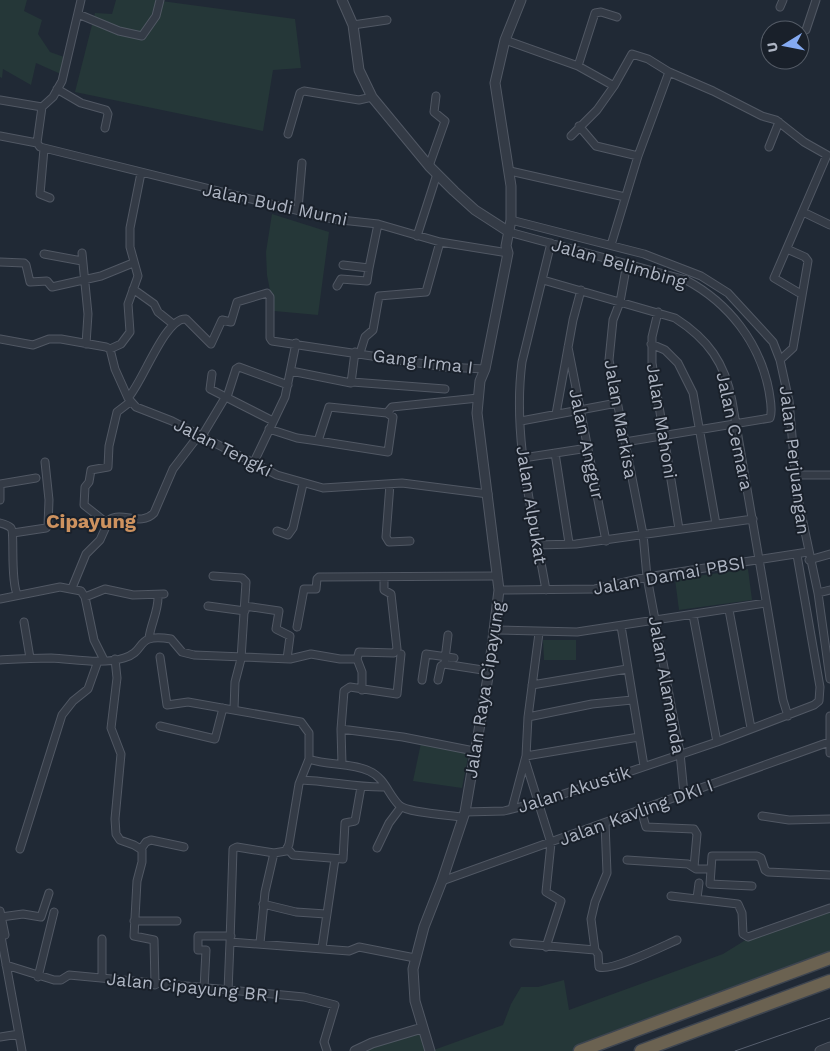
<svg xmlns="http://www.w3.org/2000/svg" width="830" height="1051" font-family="'Work Sans',sans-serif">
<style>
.green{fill:#253738}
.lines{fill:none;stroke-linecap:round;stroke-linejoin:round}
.minor-casing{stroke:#515864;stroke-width:9}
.tertiary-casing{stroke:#515864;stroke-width:11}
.motorway-casing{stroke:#3e4550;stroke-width:15}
.minor{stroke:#343b46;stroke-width:7}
.tertiary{stroke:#343b46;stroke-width:9}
.motorway{stroke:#6b6251;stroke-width:12}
.tram{stroke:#565e6d;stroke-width:1}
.labels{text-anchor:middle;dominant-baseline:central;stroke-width:4;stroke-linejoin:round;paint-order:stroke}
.street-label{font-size:18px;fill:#aeb5c3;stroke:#19202a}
.quarter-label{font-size:20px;font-weight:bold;fill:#cd925f;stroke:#19202a}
</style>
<rect width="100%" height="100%" fill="#202935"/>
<!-- green -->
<path class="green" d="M0 0H27L24 11 42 20 38 34 50 52 67 58 63 75 36 63 31 85 3 69 2 78 0 77Z
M116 0H154L295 19 301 68 273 70 263 131 75 92 95 13 112 14Z
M272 214 329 232 318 315 274 311 267 275 266 252Z
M748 569 752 600 679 610 675 579Z
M543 640H576V660H544Z
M421 743 469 752 462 788 413 781Z
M830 908V958L580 1051H431L503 1025 511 1004 521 987H538L564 980 569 1010 723 954 752 936Z
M422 1028 430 1051H354Z"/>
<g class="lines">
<!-- minor casing -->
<g class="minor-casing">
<path id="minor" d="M81 0 62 81 53 97 42 107 37 143 40 147 332 219 378 224 440 242 508 253
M780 7 783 0
M78 14 119 31 142 36 156 16 160 0
M353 25 387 20
M806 30 816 0
M505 40 578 66 614 86
M578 66 595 13 601 12 617 17
M57 89 81 103 106 110 108 114 105 128
M0 100 42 107
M579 126 596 146 638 156
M288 134 300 93 304 91 359 100 372 97
M0 136 37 143
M571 136 597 110 614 86 632 54 648 59 669 72
M769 147 779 122
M44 149 40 194 50 198
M429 166 445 121 434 112 436 96
M510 171 625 197
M298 209 302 163
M803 212 830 225
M511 220 644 254 701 276 728 293 773 342 780 360 789 401 797 494 818 593 830 679
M509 232 686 280C729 303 760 343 769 391 770 399 773 410 770 418L625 442
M417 236 437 174
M611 245 638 156 669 72 713 91 762 116 776 120 804 142 827 155 774 278 801 294
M82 253 88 314 86 344
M44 254 82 261
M0 262 24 263 26 265 30 282 47 281 52 287 101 276 133 263
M627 263 620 302 613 320 609 360 643 534 647 577 680 753 684 794
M343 265 369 268 378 224
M543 280 675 318C708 339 725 363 732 401L783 700 788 716
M337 286 341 279 367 281 369 268
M133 289 154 304 158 312 173 324
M658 312 652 337V363L679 529
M0 339 33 345 49 339H61L106 347 110 349 115 369 128 398 136 407 172 421 277 475 323 488 402 483 488 494
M651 344 665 350 678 363 693 393 716 524
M568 347 606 541
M110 349 121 344 130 332 128 304 138 276 130 247V228L141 173
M360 353 365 337 373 330 379 296 426 292 440 242
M780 360 793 348 808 261 805 257 787 249
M291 371 351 383 355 352
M212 374 210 389 273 421
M352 382 445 389
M227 397 236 369 239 367 288 385
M128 398C143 382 165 317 186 319L211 344 222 320 231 322 237 302 267 293 270 297V338L272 341 445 367 485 369
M387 413 393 417 388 452 318 441 329 407 387 413 392 407 478 398
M556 414 573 320 581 290
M521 421 617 403
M269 429 297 438 318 441
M202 436 226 396
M555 453 569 543
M523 458 588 448
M253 464 285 397 296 343
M795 475H830
M0 484 36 478
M390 484 386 537 389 542 410 541
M0 487V500
M0 523C4 524 8 525 11 528 15 533 10 578 17 594
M108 524 84 505 85 487 89 482 91 470 108 467 109 446 117 412 130 402
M277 531 288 535 293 528 303 484
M13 533 46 528 48 526 49 500 45 462
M537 545 576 544 753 519
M809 560 830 554
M213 576 242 578 246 582 241 659 235 682 234 709
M72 588 86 554 100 540 109 520C123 511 140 527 154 513L173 469 199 435
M499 590 595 589 647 577 808 552
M546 590C533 515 512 438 522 362L551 243
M818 593 830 590
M85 597 105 589 133 595 164 594
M0 599 60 587 81 591 85 597 94 640 104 660
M208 606 245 611
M245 606 279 611 276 629 290 636 287 659
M729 610 751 728
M693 615 717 742
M24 622 30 658
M621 626 644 766
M297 627 304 589H316L317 579 319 577 496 576
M495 630 577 632 766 603
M149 638C151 623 159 610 158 595
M160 657 167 705 188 702 301 722 309 733V759C328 766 350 762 369 771 385 778 388 794 399 805 407 813 450 815 462 817
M115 659 117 678 111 728 121 754 115 819 116 834 120 840 134 845 142 850V862L137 881 134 936 154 940 155 985
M445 659 448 635
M0 660C17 659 33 658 51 658 74 659 101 665 124 658 148 651 133 633 171 639L182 652 194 655 290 659 311 654 340 659H357
M422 680 426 654 454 658
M438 680 441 666 444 664 489 671
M532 685 627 669
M362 690V672L357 659 359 652 394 653 397 649 391 594 384 590V578
M830 716V753
M528 717 592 704 632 700
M160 726 215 739 223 708
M341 729 403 737 474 751
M526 756 639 737
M525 760 551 843 546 892 561 901 546 947
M342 764 341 729 344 691 350 687 397 694 401 654
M301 780C330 781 358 788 386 787
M512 809 526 756 528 717 539 633
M641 810 646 827 694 829 697 834 694 867
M465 812 504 811 540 802 717 742 814 705 819 701 820 687 797 555
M762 816 789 820 830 819
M605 823 607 873 595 902 591 919 595 950 598 954 599 967C611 972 663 946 677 940
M287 848 293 855 343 859 345 823 355 821 361 787
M377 848 389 823 401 807
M20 849 62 715 73 701 88 689 98 661
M141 849 146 842 151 840 184 847
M627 860 688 864 696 869H711
M442 881 829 742
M752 886 710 884 712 856H757L761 858 765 870 768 872 830 875
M671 896 738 904 742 913 743 934 748 937 830 908
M697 898 699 883
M263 904 296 912 326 914
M0 911 5 935
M1 917 23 914 41 917 49 893
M134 921H177
M0 931 22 1051
M230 942 233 849 237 847 274 853 286 851 289 844 299 784 309 759
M260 943 265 892 274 853
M514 943 595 950
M322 948 335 859
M6 965 54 980H61L69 975 304 997 335 1005 324 1042 327 1051
M38 977 54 912
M102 978V939
M204 989 206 950H198V936H231
M228 991 230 942 349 951 359 947 415 958
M0 1037 19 1034"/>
</g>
<!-- tertiary casing -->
<g class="tertiary-casing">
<path id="tertiary" d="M342 0 353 25 359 70 372 97 429 166 454 191 475 210 509 232
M355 1051 372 1043 422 1028
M430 1051 415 1001 413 969 424 927 442 881 465 812 489 671 499 590 477 413 480 381 485 369 508 253 506 246 511 220V186L495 83 505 40 521 0
M820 1051 830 1047"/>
</g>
<!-- motorway casing -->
<g class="motorway-casing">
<path id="motorway" d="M580 1051 830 958
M641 1051 830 981"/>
</g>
<!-- minor -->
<use href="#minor" class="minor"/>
<!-- tertiary -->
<use href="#tertiary" class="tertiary"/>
<!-- motorway -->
<use href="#motorway" class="motorway"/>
<!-- tram -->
<path class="tram" d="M735 1051 830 1018"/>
</g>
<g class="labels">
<!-- street labels -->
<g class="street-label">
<text transform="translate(275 204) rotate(12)">Jalan Budi Murni</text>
<text transform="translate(619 263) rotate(16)">Jalan Belimbing</text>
<text transform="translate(423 361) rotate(7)">Gang Irma I</text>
<text transform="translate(621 419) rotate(80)">Jalan Markisa</text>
<text transform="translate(662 421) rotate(81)">Jalan Mahoni</text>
<text transform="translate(735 431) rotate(78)">Jalan Cemara</text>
<text transform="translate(587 444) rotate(78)">Jalan Anggur</text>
<text transform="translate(223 447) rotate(27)">Jalan Tengki</text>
<text transform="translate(795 460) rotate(83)">Jalan Perjuangan</text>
<text transform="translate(532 505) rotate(81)">Jalan Alpukat</text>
<text transform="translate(669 575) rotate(-10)">Jalan Damai PBSI</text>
<text transform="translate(667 685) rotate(80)">Jalan Alamanda</text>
<text transform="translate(484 690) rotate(-81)">Jalan Raya Cipayung</text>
<text transform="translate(574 789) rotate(-18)">Jalan Akustik</text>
<text transform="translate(636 812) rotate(-20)">Jalan Kavling DKI I</text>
<text transform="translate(193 987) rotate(6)">Jalan Cipayung BR I</text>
</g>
<!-- quarter labels -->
<g class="quarter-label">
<text x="91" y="521">Cipayung</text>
</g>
</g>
<!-- north arrow -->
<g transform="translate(785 45) rotate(260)"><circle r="24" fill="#19202a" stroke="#555c67"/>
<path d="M0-4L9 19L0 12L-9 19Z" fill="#84aaf2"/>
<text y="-8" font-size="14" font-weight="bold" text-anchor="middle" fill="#aeb5c3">U</text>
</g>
</svg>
